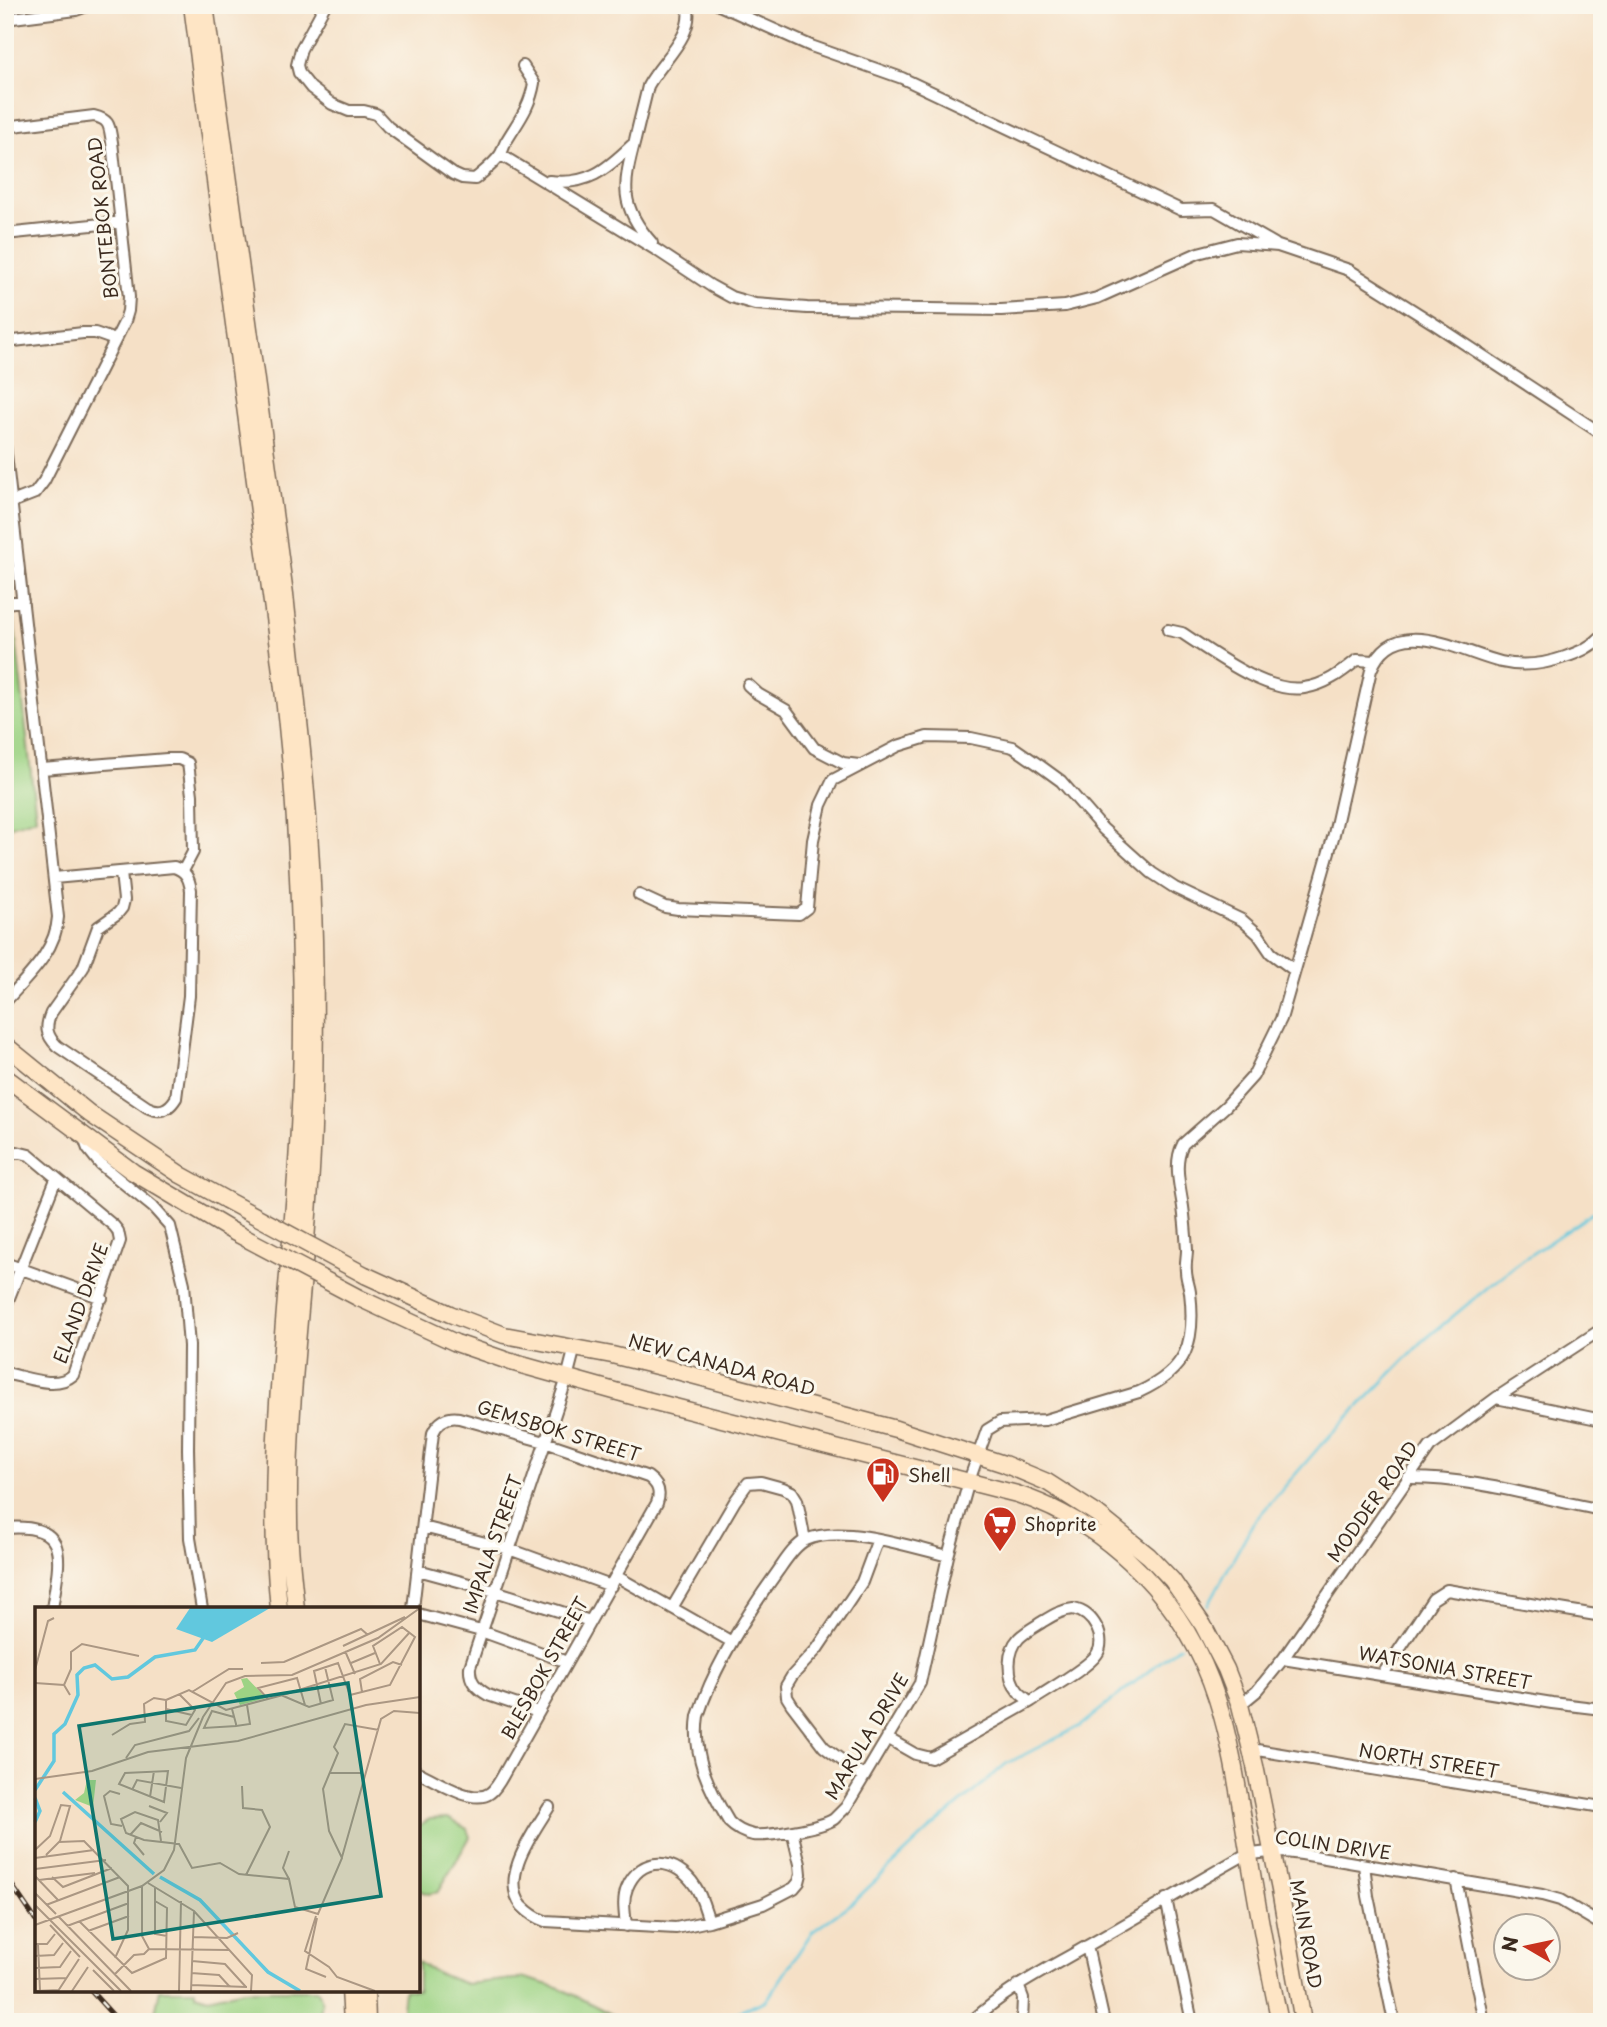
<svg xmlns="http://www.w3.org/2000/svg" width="1607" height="2027" font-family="'Playpen Sans',sans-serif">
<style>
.green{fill:#9dd384;stroke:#6c7e51;stroke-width:2}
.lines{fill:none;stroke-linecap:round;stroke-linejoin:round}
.stream{stroke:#61c8de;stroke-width:2.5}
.street-casing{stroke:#7c6a59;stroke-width:14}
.secondary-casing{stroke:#7c6a59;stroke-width:19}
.street{stroke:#fff;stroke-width:10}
.secondary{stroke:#fee5c5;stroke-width:16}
.rail-casing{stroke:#3b2a1e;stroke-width:5}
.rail{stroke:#fbf7ec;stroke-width:2.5;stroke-dasharray:8;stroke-linecap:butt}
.secondary-bridge-casing{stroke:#7c6a59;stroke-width:19;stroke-linecap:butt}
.secondary-bridge{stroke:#fee5c5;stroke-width:16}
.labels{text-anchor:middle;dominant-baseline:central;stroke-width:6;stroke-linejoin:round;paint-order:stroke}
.street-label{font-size:18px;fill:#3b2a1e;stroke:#fbf7ec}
.poi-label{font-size:18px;fill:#3b2a1e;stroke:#fbf7ec;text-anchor:start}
.inset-river{fill:none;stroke:#61c8de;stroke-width:3.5}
.inset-road{fill:none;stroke:#ab9783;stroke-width:2}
.view{fill:#0f766e;fill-opacity:0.15;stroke:#0f766e;stroke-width:3.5}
.inset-edge{fill:none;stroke:#3b2a1e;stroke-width:3.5}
</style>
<rect width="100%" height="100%" fill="#fbf7ec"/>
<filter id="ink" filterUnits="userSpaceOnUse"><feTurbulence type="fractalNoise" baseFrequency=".0143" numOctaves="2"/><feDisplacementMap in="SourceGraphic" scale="14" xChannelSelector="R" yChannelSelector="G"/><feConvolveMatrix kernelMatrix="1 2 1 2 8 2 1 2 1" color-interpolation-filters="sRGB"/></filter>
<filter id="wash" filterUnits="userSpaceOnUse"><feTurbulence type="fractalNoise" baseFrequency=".00686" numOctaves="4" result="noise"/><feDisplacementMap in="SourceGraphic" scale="28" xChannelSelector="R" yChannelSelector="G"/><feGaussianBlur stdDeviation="1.57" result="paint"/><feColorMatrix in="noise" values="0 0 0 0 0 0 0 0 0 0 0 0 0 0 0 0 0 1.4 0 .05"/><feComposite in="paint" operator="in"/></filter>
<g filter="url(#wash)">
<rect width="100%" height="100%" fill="#f5e0c6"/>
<!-- green -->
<path class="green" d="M5 619 14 621 36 818 5 828Z
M448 1818 467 1829 470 1837 438 1892 429 1894 418 1890V1826L430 1819Z
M418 1962 439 1974 466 1984 525 1978 560 1988 617 2017 615 2022H402L401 2019 404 1990H418Z
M160 1990H195V1994L208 1998 244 1990H317C325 2000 321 2011 316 2022H162L155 2012Z"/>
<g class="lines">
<!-- stream -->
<path class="stream" d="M1208 1605 1253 1523 1320 1446 1423 1341 1515 1265 1602 1207
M720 2022 724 2018 767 2000 812 1932 851 1904 927 1832 1006 1764 1080 1726 1180 1646"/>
</g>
</g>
<g filter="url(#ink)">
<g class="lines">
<!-- street casing -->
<g class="street-casing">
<path id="street" d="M325 5 301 49 297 65 299 73 311 88 332 104 349 111H364L376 114 388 127 453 174 462 178 475 179C483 172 494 164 500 155 503 151 504 144 507 140 519 120 530 107 534 83L523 66
M719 5 811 46 902 78 1181 210 1214 209 1275 244
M5 19 76 10 90 5
M5 127 94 116C111 120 109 127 112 142L129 297 128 311 125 321 44 481 35 493 12 502
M501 155 658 251 711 286 731 297 755 304 807 308 929 309 1001 310 1065 306 1097 298 1198 253 1237 243 1278 246 1349 270 1433 323 1602 434
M549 181C587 186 606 170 632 145
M5 234 121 222
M652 243C619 206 623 185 635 140 639 122 644 104 648 86 661 61 696 35 687 5
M5 342 83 333H95L115 340
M5 445 58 917C56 952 27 977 5 1002
M5 603 23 601
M1168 630 1182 633C1213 653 1267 694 1304 688 1325 685 1341 673 1357 660L1375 661
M748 685 758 694 786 710 814 748 843 763 859 765
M42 769 167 759H179L188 763 192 795 193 852 183 871
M54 878 174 867C186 871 189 878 191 890L189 996 176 1098C168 1111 159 1113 147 1107L57 1046C46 1035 45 1027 51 1013L83 968 98 927 118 913 122 908 124 900 121 873
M639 895 665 907 678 909 799 914 807 908 813 840 821 805 833 780 898 746 927 737 971 738 1013 747 1039 765 1061 781 1103 829 1152 873 1175 888 1242 920 1258 934 1271 953 1294 970
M84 1138 88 1149 100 1164 153 1207 170 1226 184 1284 189 1346 188 1449 190 1538 202 1609
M5 1157 17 1152 29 1155 114 1226 118 1231 120 1241 73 1375C56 1390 26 1377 5 1373
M5 1263 102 1298
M5 1308 56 1179
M1496 1398 1602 1420
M1407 1478C1471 1477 1539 1498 1602 1510
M423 1527 509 1549 611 1586
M5 1528C73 1522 59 1561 52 1609
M948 1556C912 1547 842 1524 806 1540 795 1545 785 1561 778 1571 747 1614 714 1666 698 1716 692 1755 709 1789 729 1822 735 1828 744 1833 753 1835 767 1837 823 1827 834 1819 838 1815 842 1811 846 1807L920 1683 948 1556 969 1481 987 1430 1000 1422 1045 1420 1139 1392C1187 1370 1196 1343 1190 1292 1189 1285 1186 1278 1186 1271 1185 1264 1187 1257 1187 1250 1186 1235 1185 1221 1183 1207 1180 1186 1173 1163 1183 1144L1226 1106 1253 1076 1281 1019 1334 834 1371 670C1395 611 1459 652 1501 662 1522 667 1545 664 1565 657 1580 652 1591 647 1602 636
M418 1570 495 1591 590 1621
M616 1576 732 1642
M672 1608 735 1501 748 1483 761 1482 783 1488 792 1492 797 1500 805 1540
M413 1609 433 1433C438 1422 447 1416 459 1418L545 1442 648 1477C658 1484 661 1492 657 1503L506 1770C502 1777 497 1788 490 1793 473 1806 435 1780 418 1772
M1073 1609C1084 1611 1092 1618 1097 1628 1101 1636 1102 1647 1097 1654 1088 1668 1046 1691 1030 1702 1026 1698 1021 1695 1018 1691 1006 1677 1007 1651 1019 1638 1025 1632 1034 1627 1042 1622 1052 1616 1061 1610 1073 1609Z
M418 1614 481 1631 567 1662
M1283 1659 1552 1703 1602 1709
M1383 1674 1433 1599 1447 1590 1602 1616
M1240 1705 1257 1691 1283 1659 1430 1447 1496 1398 1602 1329
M538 1712 488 1695C476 1688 469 1681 470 1667L567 1378 575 1347
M887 1738 915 1754 931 1758 1030 1702
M1251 1749 1602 1807
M863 1776 824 1747 792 1705 787 1697 786 1686 792 1676 817 1649 862 1582 878 1539
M549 1807C534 1832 499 1877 522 1906 529 1913 535 1918 545 1921L676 1928 709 1921 763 1904 794 1888 799 1882 801 1874 800 1864 792 1831
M1364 1865 1368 1896 1394 2022
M1456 1879 1484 2022
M1166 1899 1192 2022
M626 1926C625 1914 622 1900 627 1888 641 1854 677 1858 695 1886 702 1896 705 1910 709 1921
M1087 1946 1104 2022
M1018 1985 1023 1998 1022 2022
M971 2022C1009 1987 1044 1971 1087 1946 1139 1917 1189 1886 1241 1857 1261 1851 1281 1851 1302 1854L1542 1895 1560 1900 1602 1925"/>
</g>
<!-- secondary casing -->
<g class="secondary-casing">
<path id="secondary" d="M192 5C214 174 236 342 259 511 270 586 281 661 288 736 296 811 299 887 301 962 305 1070 297 1178 287 1286 278 1394 268 1500 279 1609
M205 5 285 594C293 674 304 752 309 832 316 930 316 1029 313 1128 309 1258 287 1388 289 1519 289 1549 293 1579 296 1609
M5 1045 90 1114 181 1175 226 1200
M5 1077 133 1172 232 1231
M365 1275 450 1314 504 1335 612 1355 673 1370 896 1429 1004 1464 1047 1482 1097 1514 1149 1556 1172 1580 1203 1625 1226 1669 1240 1705 1255 1766 1280 1890 1303 2022
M359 1298 456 1343 511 1362 643 1399 1017 1494C1111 1525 1187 1604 1217 1699 1232 1746 1239 1796 1247 1844 1257 1903 1267 1963 1280 2022
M350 1990 352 2022
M366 1990 367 2022"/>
</g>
<!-- street -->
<use href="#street" class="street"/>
<!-- secondary -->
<use href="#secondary" class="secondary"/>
<!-- rail casing -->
<g class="rail-casing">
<path id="rail" d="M5 1875 37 1922
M90 1990 119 2022"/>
</g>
<!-- rail -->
<use href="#rail" class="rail"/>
<!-- secondary-bridge casing -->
<g class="secondary-bridge-casing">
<path id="secondary-bridge" d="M226 1200 365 1275
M232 1231 359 1298"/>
</g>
<!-- secondary-bridge -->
<use href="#secondary-bridge" class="secondary-bridge"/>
</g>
</g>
<!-- icons -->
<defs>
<g id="fuel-pin" transform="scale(1.75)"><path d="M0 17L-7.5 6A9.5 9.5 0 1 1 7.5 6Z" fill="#c8321e" stroke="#fbf7ec"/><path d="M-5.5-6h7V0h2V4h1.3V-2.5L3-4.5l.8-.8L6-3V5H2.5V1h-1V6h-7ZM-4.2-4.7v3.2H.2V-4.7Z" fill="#fff"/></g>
<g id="supermarket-pin" transform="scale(1.75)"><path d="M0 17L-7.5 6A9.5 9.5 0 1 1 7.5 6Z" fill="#c8321e" stroke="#fbf7ec"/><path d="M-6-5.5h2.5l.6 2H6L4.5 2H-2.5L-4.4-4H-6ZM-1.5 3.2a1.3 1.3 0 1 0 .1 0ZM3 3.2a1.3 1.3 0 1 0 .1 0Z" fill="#fff"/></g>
</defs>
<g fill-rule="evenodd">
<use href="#fuel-pin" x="883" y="1474"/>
<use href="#supermarket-pin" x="1000" y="1523"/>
</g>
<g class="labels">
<!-- street labels -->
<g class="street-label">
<text transform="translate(102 218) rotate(-96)">BONTEBOK ROAD</text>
<text transform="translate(80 1303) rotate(-70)">ELAND DRIVE</text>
<text transform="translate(722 1364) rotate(15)">NEW CANADA ROAD</text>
<text transform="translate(559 1430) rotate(17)">GEMSBOK STREET</text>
<text transform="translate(1372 1501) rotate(-55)">MODDER ROAD</text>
<text transform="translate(492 1544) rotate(-71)">IMPALA STREET</text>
<text transform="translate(1445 1667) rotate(10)">WATSONIA STREET</text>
<text transform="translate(544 1668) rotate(-61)">BLESBOK STREET</text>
<text transform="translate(866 1736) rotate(-59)">MARULA DRIVE</text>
<text transform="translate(1429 1760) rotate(9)">NORTH STREET</text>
<text transform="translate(1333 1844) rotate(8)">COLIN DRIVE</text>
<text transform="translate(1307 1934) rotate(80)">MAIN ROAD</text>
</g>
<!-- poi labels -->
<g class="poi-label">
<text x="908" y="1474">Shell</text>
<text x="1024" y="1523">Shoprite</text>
</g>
</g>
<!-- overview -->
<g transform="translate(35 1607)">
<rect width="385" height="385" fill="#f5e0c6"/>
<path d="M212 71 231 91 205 98 199 86 209 80 206 72ZM52 173H61L58 200 40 193 49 186Z" fill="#9dd384"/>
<path d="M155 1H235L177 35 141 22Z" fill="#61c8de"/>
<path class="inset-river" d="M0 183 19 154V127L30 117 43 88 42 68 49 61 60 58 77 72 93 70 120 50 160 43 171 27M28 185 119 267M0 191 5 204 0 215M125 270 165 293 233 365 265 384"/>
<path class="inset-road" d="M308 39 370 10M310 44 320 67M226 56 249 55 326 22 333 28M316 56 340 46M0 63 13 14 19 11M0 76 29 78 35 88M29 78 36 62V45L47 37 104 49M157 85 194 62H208M327 85 325 72 358 55 367 58M246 88 274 100 298 93 290 60M233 92 223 81 262 71 270 98M131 93 154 83 191 103 248 88 346 57 375 25M131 93V114L151 118 160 103 144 87M286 97 279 64 303 56 315 88 355 78 380 30 367 20 338 39 345 57M131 102 157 108M197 102 201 117V119L169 121 177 104 199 110M201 119 215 117 212 98M77 128 95 117 110 115 109 97 119 91 131 93M91 151 100 138 154 124 164 111M133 164 129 195 84 177 90 166ZM295 166H328M0 172 57 164 113 145 203 134 331 98 385 90M207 179 208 201 227 203 235 220 211 268M97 183 102 173 146 181M85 187 75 184 69 189 76 217 87 219M115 190 119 164M114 199 132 206 125 215M95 228 106 216 127 225M101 230 99 236 109 248M126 234 123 213 100 205 86 212 91 226 109 233 144 237 157 261 185 256 204 267 254 272 260 300 283 307 307 251 294 224 288 182 303 146 299 140 310 117 344 123M24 235 49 234 93 279V323L80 351M0 243 15 229 26 198 35 199 25 234 11 248M254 244 248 261 254 272M307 250 346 112 359 104 385 106M0 251 59 243M0 262 71 253M0 269 23 293M17 270 28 280 77 261M4 273 60 266M113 276 159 304 217 368 216 384M107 279V329L114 342M120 281V327L132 329M0 286 21 307M0 298 86 384M11 298 85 270M23 309 96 384M281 309 270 344 294 360 302 370 340 384M282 311 271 362 291 370M44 314 97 366 131 351 132 301 120 294M0 318 107 279 129 263 139 243 151 151 168 110 191 76 210 69 257 68 343 31 385 1M15 318 45 350M32 319 94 296M53 324 94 309M158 330 192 331 203 326M0 337H12L20 327M3 337 5 384M0 349 19 348 28 336M157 354 190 357 211 380M0 361 25 360 36 344M58 363 79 384M156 366 184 368 195 380M79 368 99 348 109 347 114 342 194 343M0 372 32 371M156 378 212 380M0 384 24 383M23 384 44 352M37 384 53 360M144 384 146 294M156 384 159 304"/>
<path class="view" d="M313 76 346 289 78 332 44 119Z"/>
<rect width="385" height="385" class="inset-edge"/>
</g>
<!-- margin -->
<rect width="1607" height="2027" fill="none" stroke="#fbf7ec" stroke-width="28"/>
<!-- north arrow -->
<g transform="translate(1527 1947) rotate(279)"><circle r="33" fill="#fbf7ec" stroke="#aea59a" stroke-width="2"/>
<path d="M0-5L12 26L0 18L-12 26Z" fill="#c8321e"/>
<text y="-10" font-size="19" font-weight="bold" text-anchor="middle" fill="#3b2a1e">N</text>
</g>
</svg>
